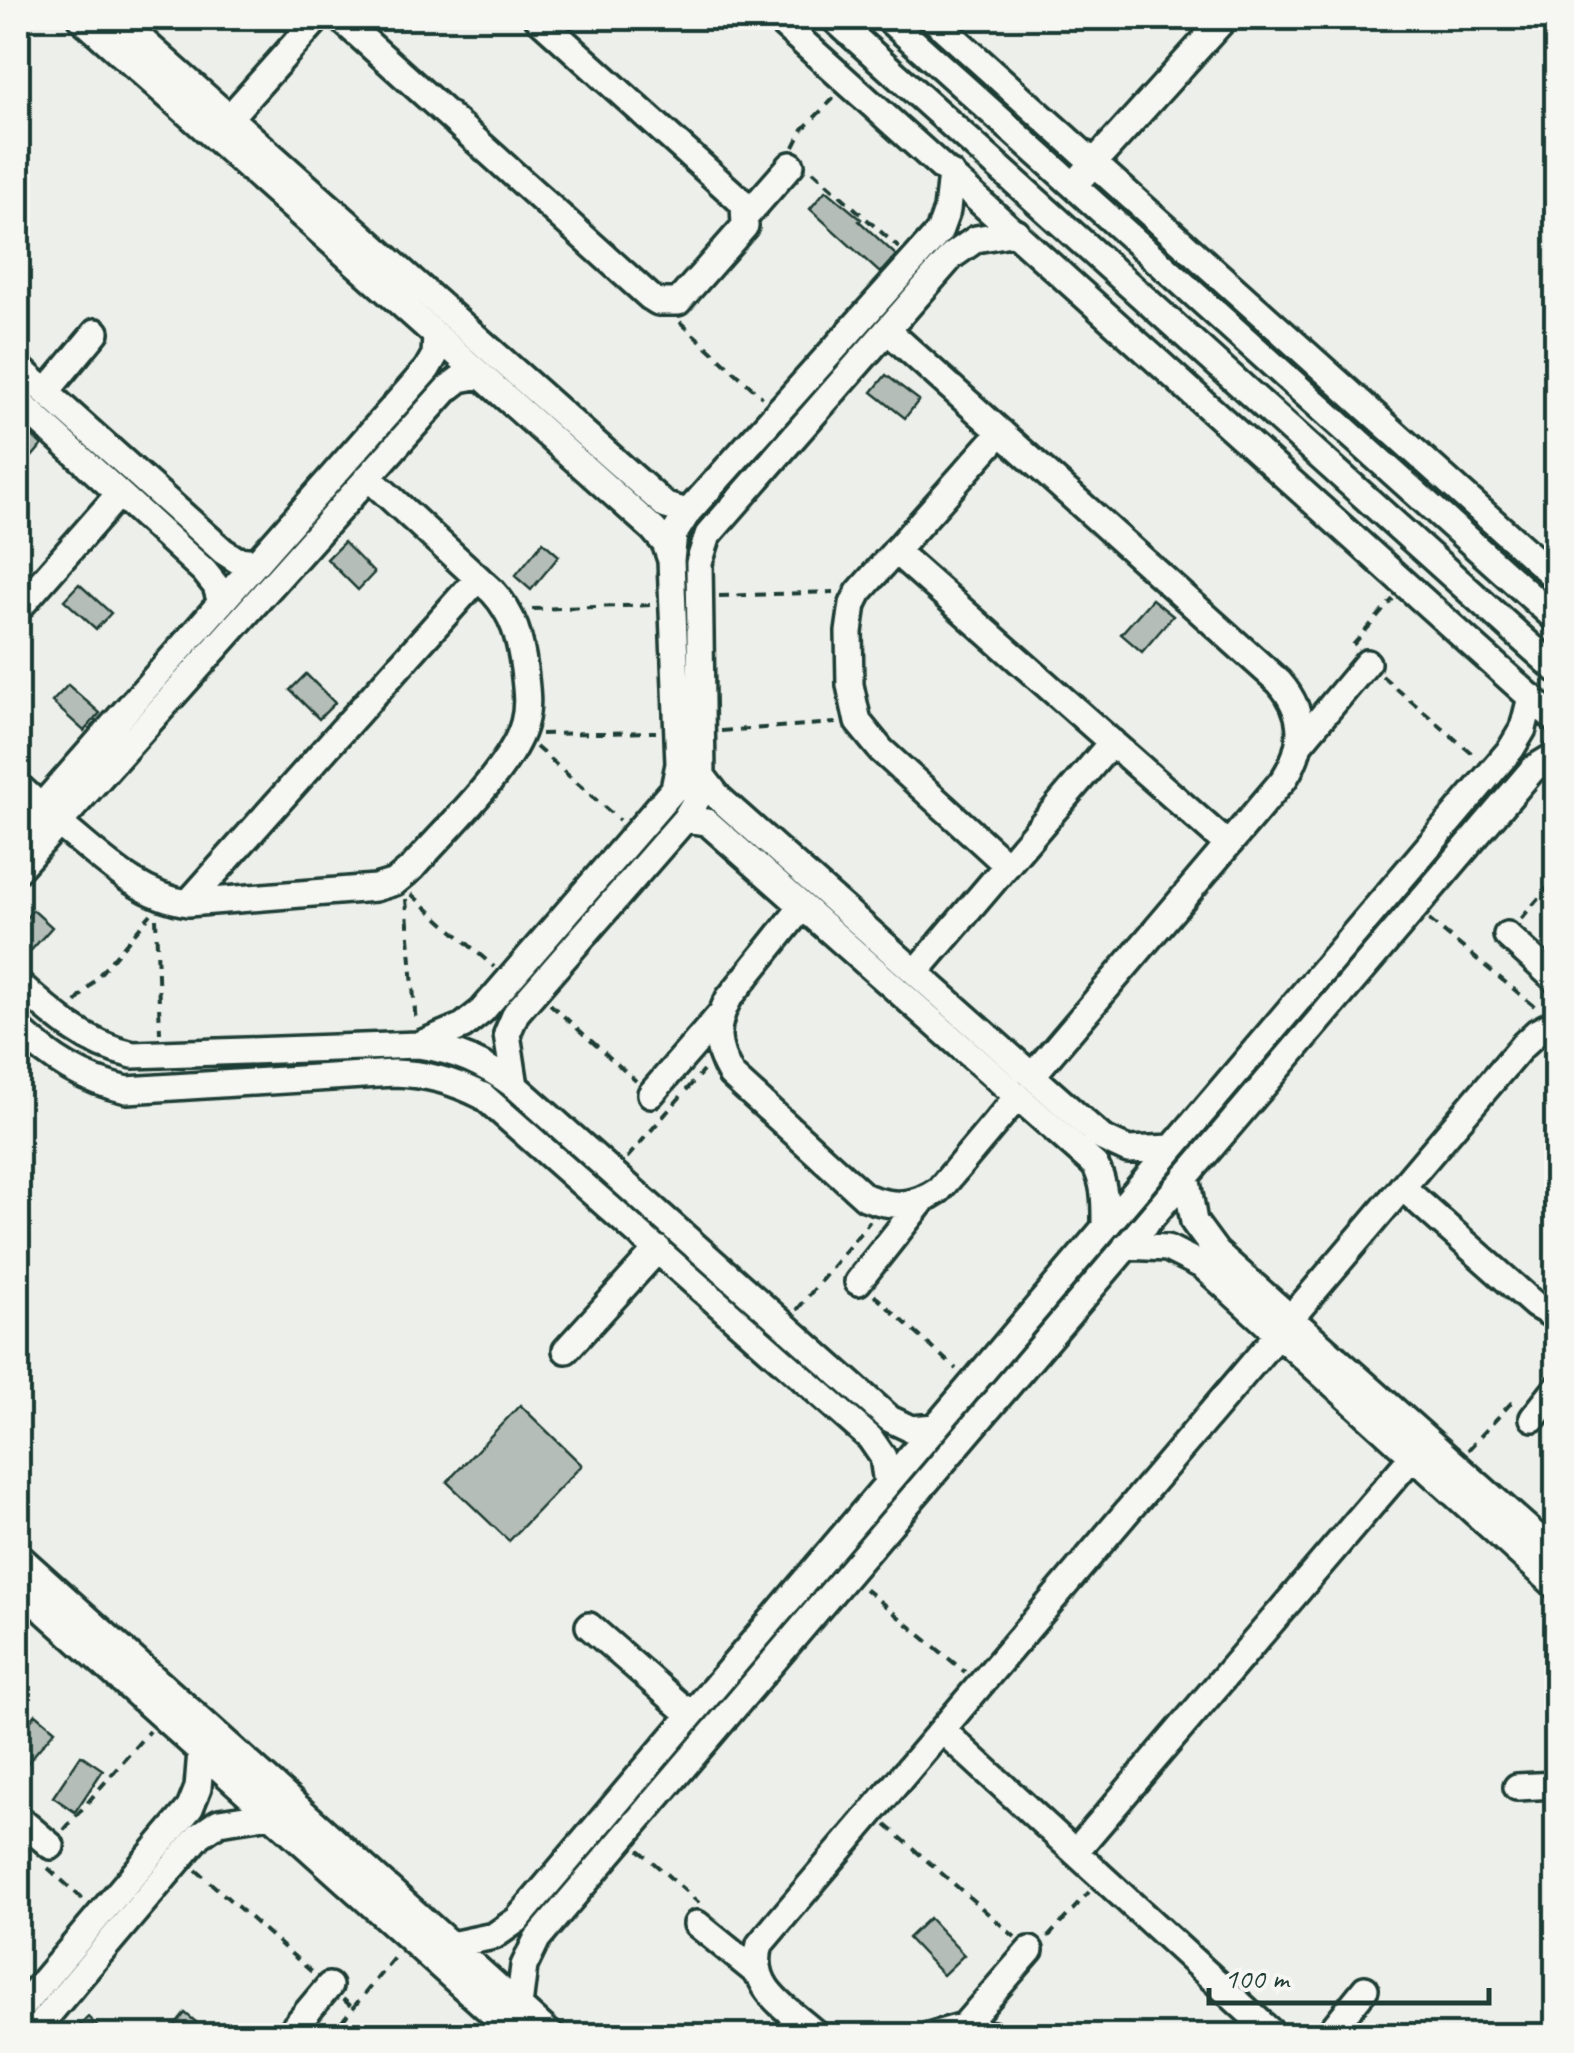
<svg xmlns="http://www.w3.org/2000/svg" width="1574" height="2053" font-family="Caveat,sans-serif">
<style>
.building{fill:#b4bdb8;stroke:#1f3d34;stroke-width:2.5}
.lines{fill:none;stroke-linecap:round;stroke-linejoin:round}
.minor-casing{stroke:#1f3d34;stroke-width:32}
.path{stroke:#1f3d34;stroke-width:4;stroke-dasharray:10 8;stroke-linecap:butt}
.minor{stroke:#f6f6f2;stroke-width:25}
</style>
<rect width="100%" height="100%" fill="#edefea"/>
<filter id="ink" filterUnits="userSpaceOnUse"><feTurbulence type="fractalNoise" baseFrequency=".01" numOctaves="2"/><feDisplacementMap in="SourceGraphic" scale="20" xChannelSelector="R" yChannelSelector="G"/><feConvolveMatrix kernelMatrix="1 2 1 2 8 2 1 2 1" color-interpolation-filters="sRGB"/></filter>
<g filter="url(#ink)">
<!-- building -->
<path class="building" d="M826 190 861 219 859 221 896 255 880 273 810 209Z
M886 375 919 400 905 418 872 392Z
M24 428 42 445 18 473V436Z
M344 542 374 573 358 590 327 559Z
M543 542 559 556 531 590 515 576Z
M79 584 111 613 96 629 64 600Z
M1152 599 1173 616 1142 652 1121 634Z
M306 674 335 703 319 719 290 690Z
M68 685 100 713 84 731 52 702Z
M33 910 52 927 18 965V927Z
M520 1405 582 1465 509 1541 447 1482Z
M36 1714 55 1730 18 1774V1736Z
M81 1755 103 1770 75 1812 53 1797Z
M929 1918 964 1955 943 1975 908 1938Z
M185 2013 213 2036H167Z
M88 2017 106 2036H70Z"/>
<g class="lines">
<!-- minor casing -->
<g class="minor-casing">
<path id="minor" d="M81 18 653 529 665 543 671 560
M117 18 666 506 688 512
M340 18 650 297 658 302H678L745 226 744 204 538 18
M776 18 1556 720
M833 18 1556 669
M887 18 1556 619
M932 18 1556 578
M229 118 318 18
M1083 175 1225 18
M747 215 791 165
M887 330 1279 682C1306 713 1306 745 1284 779L1032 1076
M18 367 223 551 237 560 257 562
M46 392 96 332
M18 401 204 571 216 586 221 603
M1001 432 859 592 853 604 849 632 850 685 858 722 881 750 1007 865
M895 551 1228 845
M18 609 119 494
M1301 742 1367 663
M702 776 719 798 1102 1138 1128 1150 1172 1148
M18 786 41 807
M685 819 707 822 1095 1165C1106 1185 1105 1205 1105 1226
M58 823C98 854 136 896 188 903L375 888 395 882 412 868C443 832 513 767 524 723 529 705 526 687 524 669 520 639 514 615 493 592L368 477
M18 833 427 369 435 355 436 335
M18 869 447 389 460 379 481 375
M188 903 478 578
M802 907 729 998C713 1027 715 1047 731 1075L865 1197C893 1208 914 1207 939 1190L1017 1097
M1507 935 1556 980
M916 972 1112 742
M18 983C54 1016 85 1044 133 1055L418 1045C457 1051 484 1063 515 1086L890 1419 911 1429 935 1427
M18 1029C52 1060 82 1080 127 1090L394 1073C427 1074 453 1081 483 1096L870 1438 883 1457 887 1484
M418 1045 463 1026 482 1011 674 789 679 764 671 560 674 534 688 512 939 232 947 210 951 174
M515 1086 507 1034 516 1013 685 819 697 799 702 776 699 563 708 535 952 256 976 239 1016 232
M651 1094 720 1015
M1186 1176 1194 1222 1216 1252 1556 1554
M1402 1187 1535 1305 1556 1317
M1126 1246 1167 1248 1203 1266 1556 1586
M858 1282 922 1201
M1291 1318 1522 1046 1537 1032 1556 1022
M566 1350 658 1249
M1533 1418 1556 1389
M18 1556 552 2036
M18 1587 518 2036
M589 1626 691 1715
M942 1730 1275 2036
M1517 1787 1556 1785
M18 1818 51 1846
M1075 1852 1413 1456
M697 1924 756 1972
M451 1945 494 1936 517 1920 1511 749 1523 729 1531 697
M519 2006 524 1966 537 1939 1533 769 1556 755
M18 2011 190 1808 198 1788 201 1751
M964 2026 1030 1950
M30 2036 200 1835 219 1822 271 1814
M287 2036 329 1986
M818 2036C788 2008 747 1989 760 1944L1278 1334
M929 2036 964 2026 995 2036
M1327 2036 1365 1989"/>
</g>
<!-- path -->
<path class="path" d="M794 147 803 129 835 97
M813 171 899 248
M680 322 762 397
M719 596 834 592
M532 609 653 605
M1353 645 1393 599
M1382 676 1477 758
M721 731 836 723
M541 734 656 732
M536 747 619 820
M411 894 494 967
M406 899 416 1024
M156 918 160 1033
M1521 919 1556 878
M1429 920 1538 1009
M76 1002 151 914
M550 1004 636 1081
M627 1158 703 1071
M874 1295 956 1369
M797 1310 870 1221
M1468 1450 1511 1403 1517 1404
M865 1589 965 1672
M886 1825 1015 1937
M64 1830 149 1731
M639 1850 699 1903
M48 1868 86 1902
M196 1870 313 1973
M1048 1937 1089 1892
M343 1999 353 2008
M330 2036 397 1954"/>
<!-- minor -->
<use href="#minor" class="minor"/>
</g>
</g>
<!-- margin -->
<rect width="1574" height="2053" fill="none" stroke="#f6f6f2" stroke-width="60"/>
<rect x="30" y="30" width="1514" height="1993" fill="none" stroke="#1f3d34" stroke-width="4" filter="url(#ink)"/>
<!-- scale -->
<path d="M1209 1988v15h280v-15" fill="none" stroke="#1f3d34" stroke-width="5"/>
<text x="1224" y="1988" font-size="30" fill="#1f3d34" stroke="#f6f6f2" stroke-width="8" paint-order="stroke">100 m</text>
</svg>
